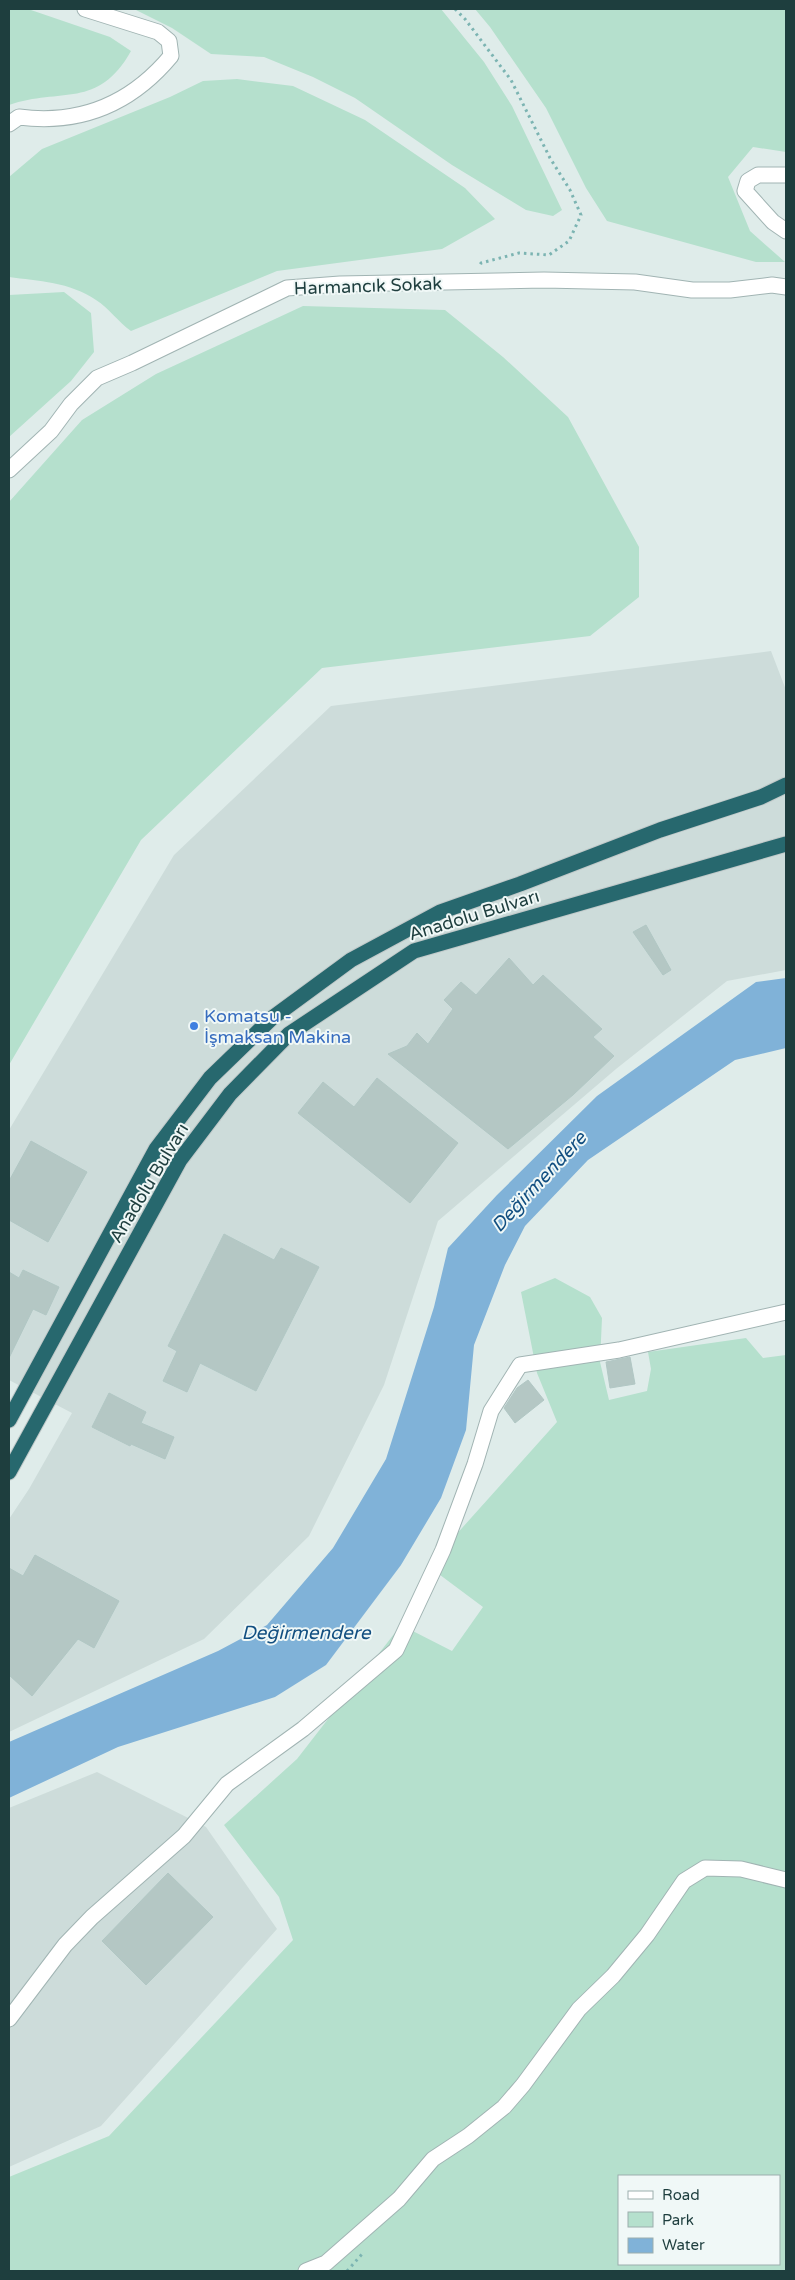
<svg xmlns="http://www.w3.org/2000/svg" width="795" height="2280" font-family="'Varela Round',sans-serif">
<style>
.built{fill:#cddcda}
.green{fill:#b5e0cd;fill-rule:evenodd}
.water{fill:#80b2d8}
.building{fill:#b4c7c4;stroke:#b1c7c4}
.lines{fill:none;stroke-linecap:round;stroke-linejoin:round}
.minor-casing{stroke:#a1b4b3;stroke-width:17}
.highway-casing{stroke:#c0c9c9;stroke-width:17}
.path{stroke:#7cb4b2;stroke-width:3;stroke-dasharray:2.5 4;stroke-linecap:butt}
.minor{stroke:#fff;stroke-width:15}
.highway{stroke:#27686e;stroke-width:15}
.shop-dot{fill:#3f7fe0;stroke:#f0f8f7;stroke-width:2}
.labels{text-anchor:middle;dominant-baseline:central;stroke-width:4;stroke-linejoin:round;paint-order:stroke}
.street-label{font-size:18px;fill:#1e3e3e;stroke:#f0f8f7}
.shop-label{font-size:18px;fill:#366cbe;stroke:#f0f8f7;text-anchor:start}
.water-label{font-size:19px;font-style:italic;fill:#124f81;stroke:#f0f8f7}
</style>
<rect width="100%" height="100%" fill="#dfecea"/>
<!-- built -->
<path class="built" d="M771 651 786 690V970L727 981 616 1069 438 1221 384 1385 309 1536 204 1639 9 1732V1519L29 1489 72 1413 9 1380V1130L174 855 331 706Z
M97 1772 206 1827 277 1929 101 2126 9 2167V1808Z"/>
<!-- green -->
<path class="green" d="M9 9H28L110 37 131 51C98 110 61 87 9 105Z
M134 9H441L484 62 512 106 562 210 553 216 526 210 452 165 355 98 313 77 264 57 211 54 172 28Z
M475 9H786V152L753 147 728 177 750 231 785 262H756L607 221 586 188 546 108 490 27Z
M237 79 293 86 365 120 465 188 495 219 442 249 277 271 131 331C118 322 109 308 96 300 70 282 38 281 9 277V177L42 149 170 97 203 81Z
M64 292 91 313 94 352 71 381 9 437V295Z
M303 306 445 310 503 357 568 417 639 547V597L590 636 322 668 141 840 9 1065V502L82 420 156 374Z
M555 1278 590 1297 602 1318 600 1362 609 1400 647 1391 651 1369 648 1352 746 1338 763 1358 786 1355V2271H9V2177L109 2136 293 1940 279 1897 224 1825 297 1759 401 1625 452 1651 483 1607 428 1566 557 1422 537 1373 521 1292ZM619 2176H779V2264H619Z"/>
<!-- water -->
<path class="water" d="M786 978V1048L735 1060 588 1160 525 1226 505 1265 474 1345 466 1430 441 1498 401 1565 326 1665 275 1697 118 1747 9 1798V1742L218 1651 267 1625 333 1548 386 1459 434 1307 448 1248 497 1195 597 1096 756 982Z"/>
<!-- building -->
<path class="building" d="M646 925 671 970 663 975 633 932Z
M509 958 533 985 543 975 602 1029 593 1037 614 1056 573 1095 508 1149 388 1054 407 1046 417 1033 428 1044 453 1009 444 1000 461 982 476 995Z
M377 1078 458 1143 410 1203 298 1113 323 1082 354 1107Z
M31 1141 87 1172 48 1242 9 1220V1181Z
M224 1234 274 1260 281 1248 319 1267 256 1391 200 1363 187 1392 163 1381 177 1351 168 1346Z
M23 1270 59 1287 46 1315 33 1309 9 1358V1272L19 1278Z
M630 1357 635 1384 610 1388 606 1362Z
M528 1380 544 1400 515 1423 504 1408 517 1388Z
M109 1393 146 1412 141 1423 174 1437 165 1459 131 1444 130 1446 92 1427Z
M35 1555 119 1601 94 1648 78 1639 32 1696 9 1675V1568L23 1576Z
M168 1873 213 1917 146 1985 102 1941Z"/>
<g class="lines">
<!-- minor casing -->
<g class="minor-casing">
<path id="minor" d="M9 124 19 117C81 125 131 104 171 56L169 41 158 32 85 9
M786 175H758L748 181 745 191 773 222 786 231
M9 470 51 431 71 404 97 378 132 363 287 288 340 284 544 280 635 282 692 290H730L772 285 786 287
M9 2019 65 1945 92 1917 184 1836 227 1784 303 1729 396 1650 443 1550 475 1464 491 1411 520 1365 619 1350 786 1312
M306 2271 326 2263 399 2199 433 2159 468 2136 504 2107 523 2085 579 2009 613 1976 647 1935 684 1881 705 1868 741 1869 786 1880"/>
</g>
<!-- highway casing -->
<g class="highway-casing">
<path id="highway" d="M9 1420 156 1149 210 1078 272 1018 351 960 440 912 520 884 660 830 761 797 786 785
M9 1472 180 1160 230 1094 289 1034 414 951 786 844"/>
</g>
<!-- path -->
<path class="path" d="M455 9 465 19 511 80 550 158 570 190 581 215 569 241 549 255 519 253 481 263 479 266
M347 2271 363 2253"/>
<!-- minor -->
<use href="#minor" class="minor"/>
<!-- highway -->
<use href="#highway" class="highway"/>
</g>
<!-- markers -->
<circle class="shop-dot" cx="194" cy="1026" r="5"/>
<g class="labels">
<!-- street labels -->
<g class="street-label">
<text transform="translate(368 286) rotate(-2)">Harmancık Sokak</text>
<text transform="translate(474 915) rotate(-17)">Anadolu Bulvarı</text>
<text transform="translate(149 1183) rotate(-59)">Anadolu Bulvarı</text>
</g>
<!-- shop labels -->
<g class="shop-label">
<text x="204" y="1016">Komatsu -<tspan x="204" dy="21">İşmaksan Makina</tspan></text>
</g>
<!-- water labels -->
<g class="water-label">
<text transform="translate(539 1182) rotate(-47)">Değirmendere</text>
<text x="306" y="1633">Değirmendere</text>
</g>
</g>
<!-- border -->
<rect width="795" height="2280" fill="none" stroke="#1e3e3e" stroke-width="20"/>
<!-- legend -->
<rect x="618" y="2175" width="162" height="90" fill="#f0f8f7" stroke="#9caead"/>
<rect x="628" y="2191" width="25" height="8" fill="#ffffff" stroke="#9caead"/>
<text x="662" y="2200" font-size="15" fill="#1e3e3e">Road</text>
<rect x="628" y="2212" width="25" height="15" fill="#b5e0cd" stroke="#9caead"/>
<text x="662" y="2225" font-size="15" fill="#1e3e3e">Park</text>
<rect x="628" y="2238" width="25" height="15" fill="#80b2d8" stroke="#9caead"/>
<text x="662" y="2250" font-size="15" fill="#1e3e3e">Water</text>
</svg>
